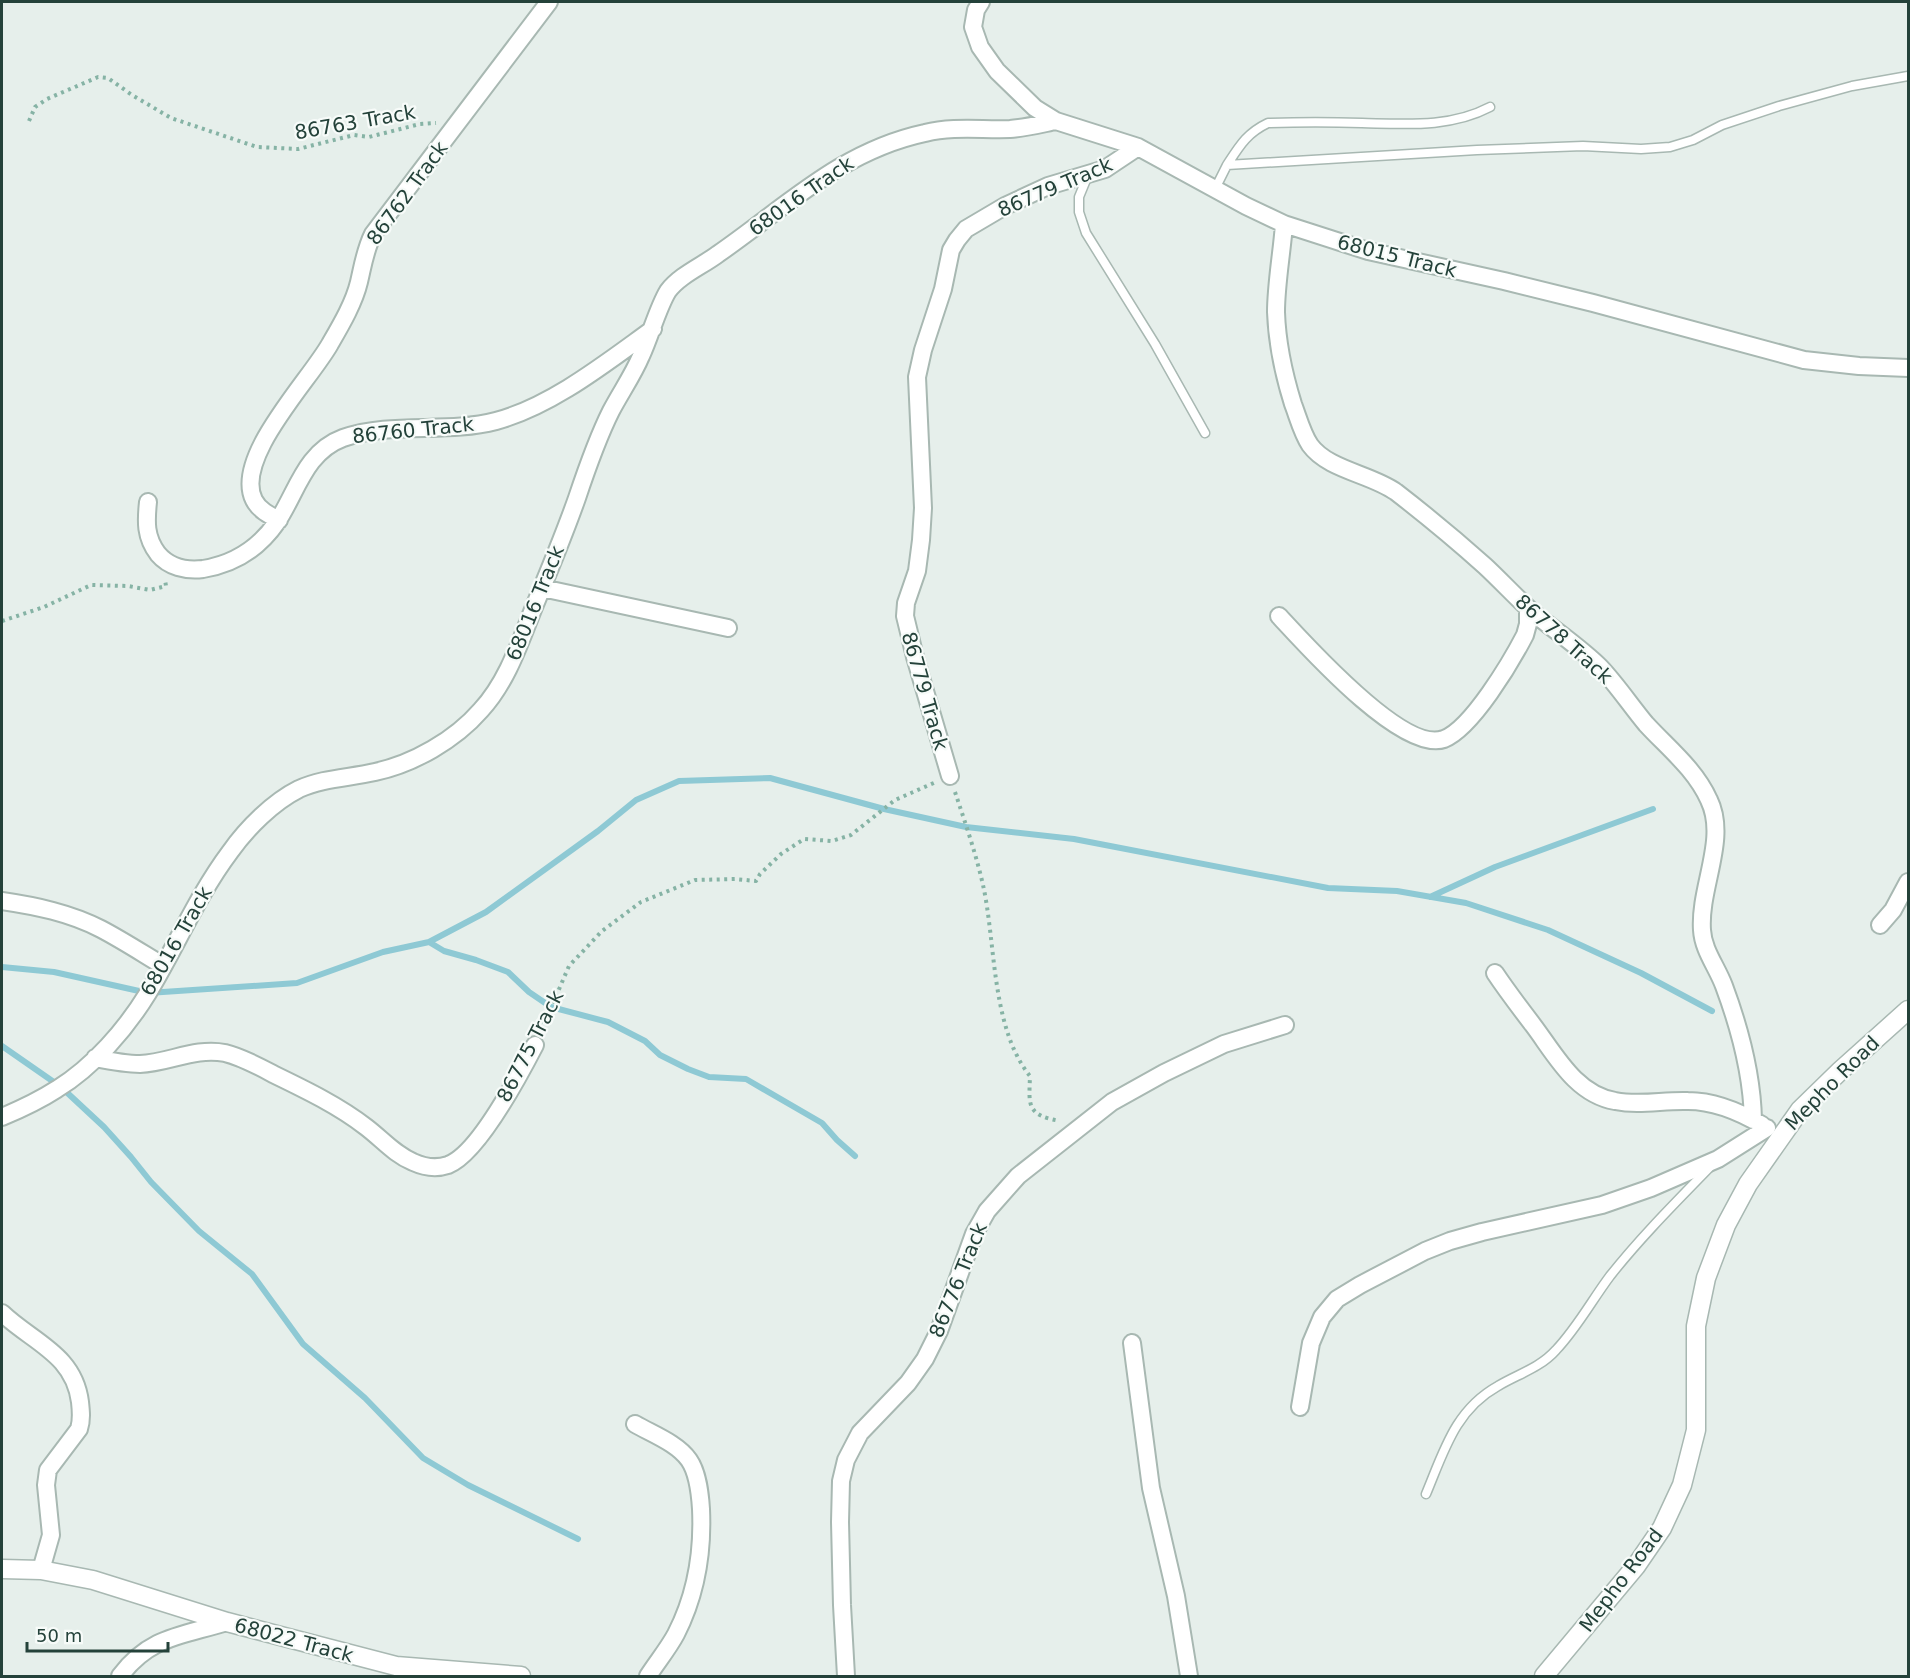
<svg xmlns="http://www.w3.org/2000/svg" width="1910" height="1678" font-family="'DejaVu Sans',sans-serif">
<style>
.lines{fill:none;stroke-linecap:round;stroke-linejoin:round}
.stream{stroke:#8ec9d4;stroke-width:6}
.service-casing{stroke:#a8b8b2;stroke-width:11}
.minor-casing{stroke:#a8b8b2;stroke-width:20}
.tertiary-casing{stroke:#a8b8b2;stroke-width:21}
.path{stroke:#86b3a5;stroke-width:4;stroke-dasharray:3 4.5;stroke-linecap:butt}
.service{stroke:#fff;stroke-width:8}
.minor{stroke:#fff;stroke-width:16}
.tertiary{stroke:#fff;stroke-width:18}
.labels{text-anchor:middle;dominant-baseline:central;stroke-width:4.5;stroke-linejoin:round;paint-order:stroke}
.street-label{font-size:20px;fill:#24423a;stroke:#f7fbf9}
</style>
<rect width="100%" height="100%" fill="#e6efeb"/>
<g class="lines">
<!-- stream -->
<path class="stream" d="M1430 897 1495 867 1653 809
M429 942 444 951 476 960 508 972 529 992 551 1007 608 1022 645 1041 660 1055 688 1069 709 1077 746 1079 822 1123 837 1140 855 1156
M2 967 54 972 148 993 297 983 383 952 429 942 486 912 598 831 636 800 679 781 770 778 884 809 966 827 1074 839 1328 888 1397 891 1466 903 1548 930 1641 973 1712 1011
M2 1046 61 1087 104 1127 131 1157 151 1182 199 1231 252 1274 303 1344 365 1398 423 1458 468 1485 578 1539"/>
<!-- service casing -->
<g class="service-casing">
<path id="service" d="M1227 165C1240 145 1247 133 1268 123 1300 122 1331 122 1362 123 1406 124 1450 128 1490 107
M1088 175 1079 197V212L1086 233 1155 344 1205 433
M1215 189 1227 165 1477 150 1583 146 1641 149 1670 147 1693 140 1722 125 1779 106 1852 86 1908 76
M1426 1494C1444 1451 1455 1410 1498 1386 1518 1374 1540 1368 1556 1350 1577 1328 1592 1300 1610 1276 1640 1238 1675 1203 1709 1168"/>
</g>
<!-- minor casing -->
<g class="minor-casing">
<path id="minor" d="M981 2 976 10 973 27 980 47 997 71 1035 108 1056 121 1138 147 1246 206 1284 224 1368 251 1504 281 1593 303 1804 360 1859 366 1908 368
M1284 224C1282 252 1276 284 1276 312 1277 343 1284 375 1293 404 1298 417 1302 433 1310 445 1328 470 1371 474 1396 492 1427 516 1456 540 1485 566 1500 580 1514 595 1529 609 1552 629 1579 646 1601 668 1617 685 1631 706 1646 724 1668 748 1695 769 1709 800 1728 839 1699 887 1702 930 1703 950 1717 967 1724 986 1740 1029 1752 1073 1753 1120
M148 502C146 521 145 537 158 554 169 567 186 571 203 569 234 564 259 548 277 522 297 492 305 452 343 438 392 421 447 434 496 421 552 406 607 362 653 329
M279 520C269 515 259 510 254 500 233 458 310 380 330 344 341 325 354 303 359 282 363 265 365 250 373 234L549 2
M542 588 728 628
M1279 616C1306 645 1403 754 1444 739 1472 728 1511 662 1525 635L1528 624V608
M950 776 915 657 905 616 906 603 917 571 921 540 923 508 917 377 923 350 943 289 951 250 957 240 966 229 1005 206 1048 186 1105 169 1138 147
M2 901C36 906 70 913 101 929 122 940 142 953 162 965
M1880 925 1893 910 1908 882
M1495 973C1507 991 1520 1008 1533 1025 1555 1054 1575 1094 1615 1101 1640 1106 1663 1100 1688 1101 1714 1101 1740 1112 1762 1125
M95 1058C110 1061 125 1064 140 1064 169 1063 195 1047 225 1053 242 1057 260 1067 275 1075 306 1090 339 1106 366 1127 382 1139 394 1154 413 1162 424 1167 436 1169 448 1165 478 1154 520 1074 535 1045
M2 1117C21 1109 40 1100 57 1089 93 1067 126 1029 148 993 176 947 197 896 230 852 247 828 273 802 299 789 323 778 349 778 375 772 413 764 455 740 481 710 507 682 520 642 534 607 549 571 564 535 577 498 587 468 597 439 611 411 621 392 633 375 641 356 650 337 658 307 668 291 680 275 702 266 718 254 786 207 841 151 925 133 953 126 981 130 1010 129 1025 128 1041 124 1056 121
M2 1313C32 1342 74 1354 80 1402 81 1411 82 1420 79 1429L48 1470 46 1485 51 1535 41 1570
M1132 1343 1151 1488 1176 1596 1189 1676
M1300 1407 1311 1343 1322 1317 1337 1299 1360 1285 1425 1251 1450 1241 1482 1232 1602 1205 1651 1188 1718 1159 1767 1128
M635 1424C652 1434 677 1443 689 1460 698 1473 700 1493 701 1509 703 1552 696 1595 676 1634 668 1649 657 1662 648 1676
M120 1676C150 1636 182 1636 227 1622
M846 1676 842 1605 840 1522 841 1481 846 1460 860 1433 908 1383 925 1359 939 1331 974 1234 987 1211 1018 1176 1112 1102 1164 1073 1224 1044 1285 1025"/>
</g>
<!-- tertiary casing -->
<g class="tertiary-casing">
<path id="tertiary" d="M2 1569 41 1570 93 1580 227 1622 396 1666 521 1676
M1544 1676 1636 1566 1662 1528 1682 1485 1696 1430V1326L1706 1278 1726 1225 1748 1184 1800 1110 1840 1071 1908 1010"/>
</g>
<!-- path -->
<path class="path" d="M29 121 35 107 47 99 98 77 108 78 132 95 171 118 257 147 298 149 354 135 369 137 420 124 436 123
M2 621 44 607 91 585 128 586 150 590 166 586 165 580
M955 792C965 822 976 854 983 885 996 943 991 1028 1030 1076 1029 1105 1026 1115 1060 1121
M541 1031 569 966 602 931 641 902 695 880 735 879 756 881 760 874 781 854 804 839 832 841 851 835 895 800 936 782"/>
<!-- service -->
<use href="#service" class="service"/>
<!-- minor -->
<use href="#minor" class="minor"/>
<!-- tertiary -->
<use href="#tertiary" class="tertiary"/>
</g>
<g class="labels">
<!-- street labels -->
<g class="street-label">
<text transform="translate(355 122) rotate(-10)">86763 Track</text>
<text transform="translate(1055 187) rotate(-23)">86779 Track</text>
<text transform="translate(407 193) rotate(-54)">86762 Track</text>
<text transform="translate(801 196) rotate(-35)">68016 Track</text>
<text transform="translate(1397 256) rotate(14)">68015 Track</text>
<text transform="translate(413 430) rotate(-6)">86760 Track</text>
<text transform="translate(535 603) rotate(-68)">68016 Track</text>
<text transform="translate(1564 639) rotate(42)">86778 Track</text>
<text transform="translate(925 691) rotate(74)">86779 Track</text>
<text transform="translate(176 941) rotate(-60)">68016 Track</text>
<text transform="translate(530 1046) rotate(-63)">86775 Track</text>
<text transform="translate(1832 1083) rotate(-45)">Mepho Road</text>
<text transform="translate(958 1280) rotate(-68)">86776 Track</text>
<text transform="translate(1621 1580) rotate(-53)">Mepho Road</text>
<text transform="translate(294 1640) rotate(15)">68022 Track</text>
</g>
</g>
<!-- border -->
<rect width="1910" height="1678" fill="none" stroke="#24423a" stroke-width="6"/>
<!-- scale -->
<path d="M27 1642v9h141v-9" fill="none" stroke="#24423a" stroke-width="3"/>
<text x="36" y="1642" font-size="18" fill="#24423a" stroke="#f7fbf9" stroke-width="4.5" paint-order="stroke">50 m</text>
</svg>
